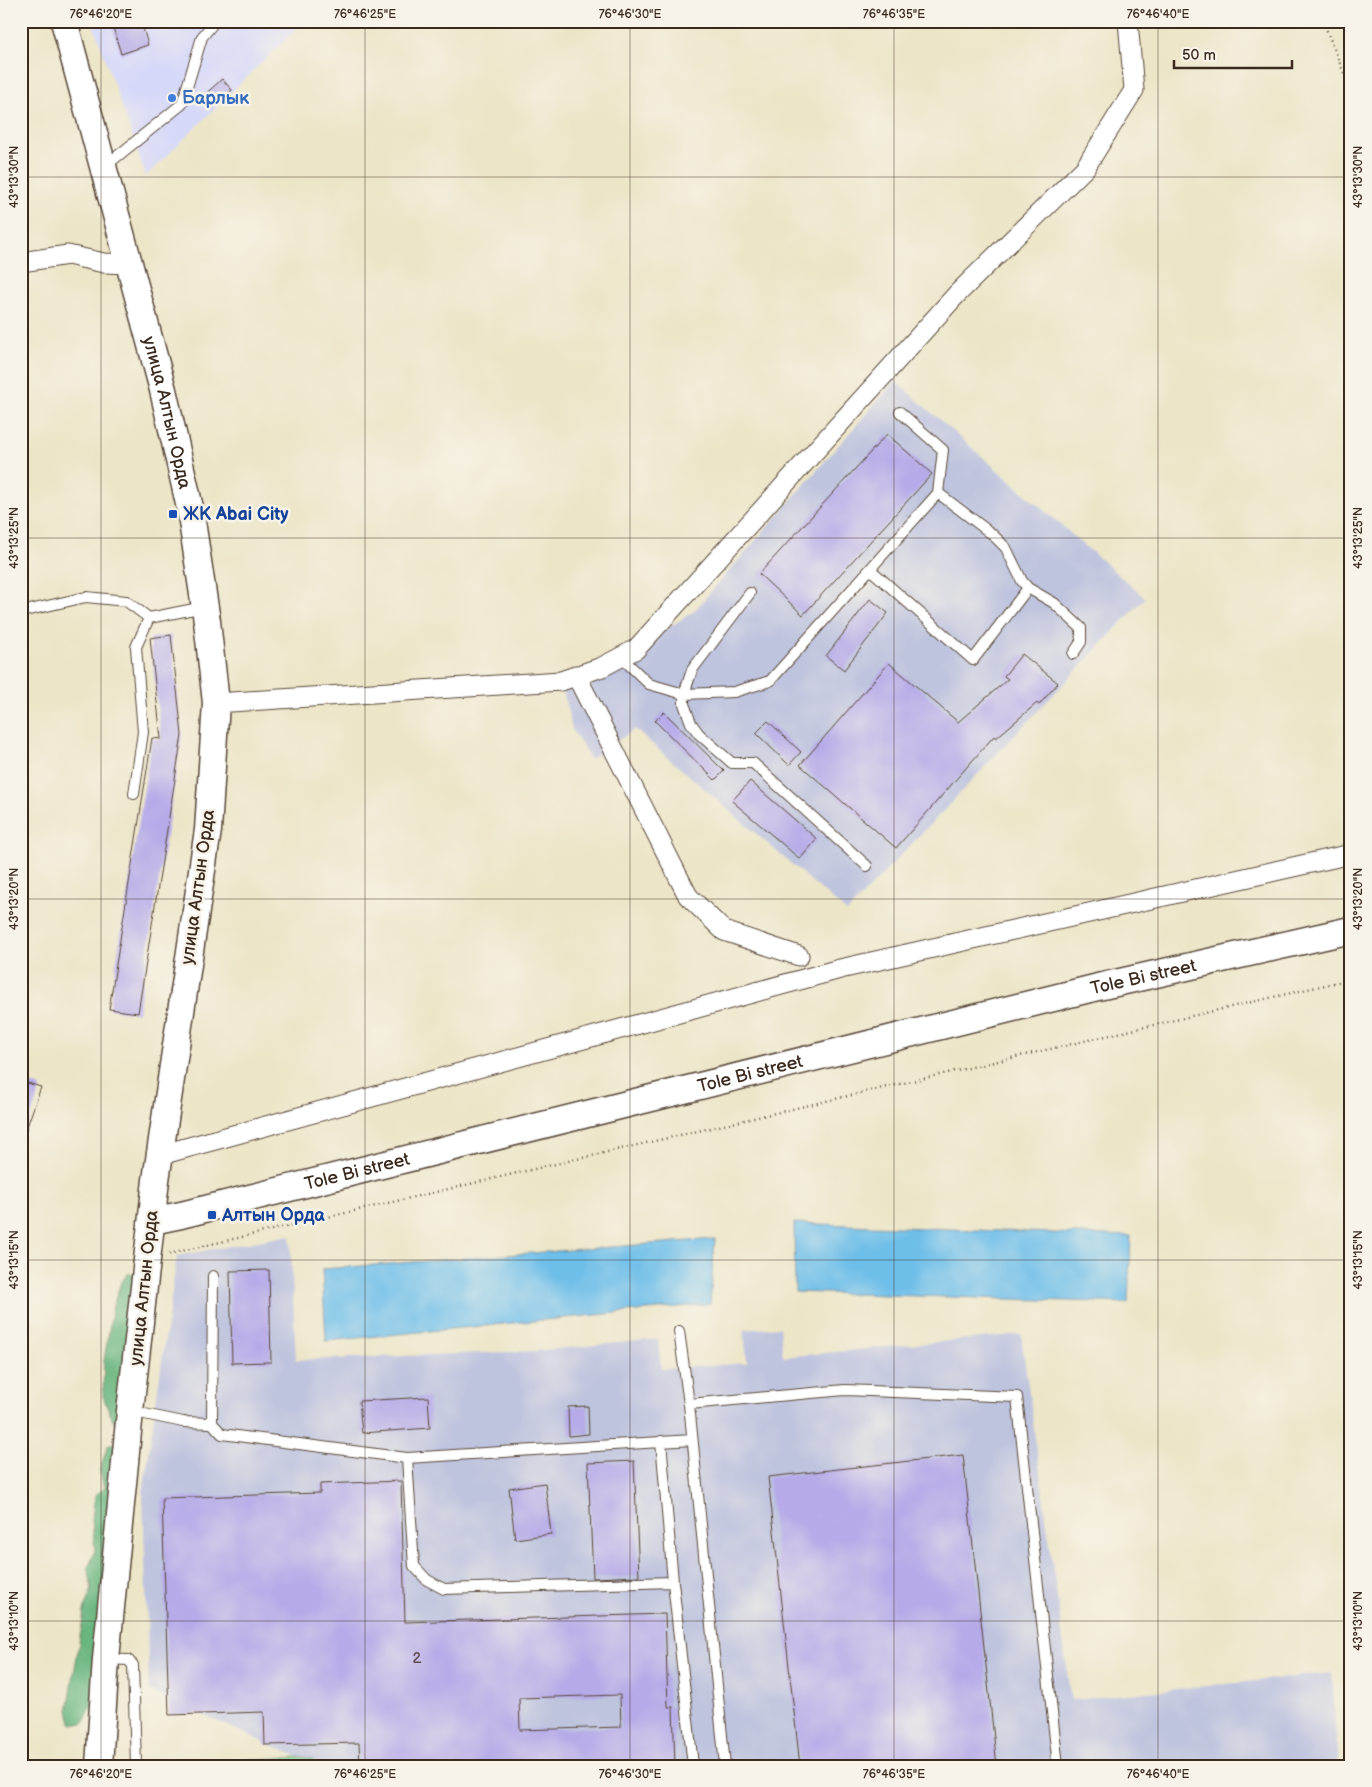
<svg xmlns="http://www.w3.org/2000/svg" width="1372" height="1787" font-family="'Balsamiq Sans',sans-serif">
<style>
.built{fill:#d6d8f9}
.industrial{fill:#bec3de}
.green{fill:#84d596;stroke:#60805a}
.forest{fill:#6bb67f;stroke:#53704e}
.water{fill:#6dbee9;stroke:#547484}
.building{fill:#b6abe8;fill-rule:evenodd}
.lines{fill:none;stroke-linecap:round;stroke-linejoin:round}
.service-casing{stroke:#564637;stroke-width:12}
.minor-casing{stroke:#564637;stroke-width:21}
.secondary-casing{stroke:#564637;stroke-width:29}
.path{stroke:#564637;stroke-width:2.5;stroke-dasharray:1 4;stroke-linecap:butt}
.service{stroke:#fff;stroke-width:10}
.minor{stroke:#fff;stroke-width:19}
.secondary{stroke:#fff;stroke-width:26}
.ticks{fill:none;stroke:#3b2a1e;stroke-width:1;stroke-opacity:0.45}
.shop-dot{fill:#3f7fe0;stroke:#f7f3e8;stroke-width:2}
.transit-dot{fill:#1a4fb4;stroke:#f7f3e8;stroke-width:2}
.labels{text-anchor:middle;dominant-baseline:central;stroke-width:5;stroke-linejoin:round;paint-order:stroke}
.number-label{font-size:15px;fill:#5a4a50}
.shop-label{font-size:18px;font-weight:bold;fill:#366cbe;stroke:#f7f3e8;text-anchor:start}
.street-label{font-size:18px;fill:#3b2a1e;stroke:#f7f3e8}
.transit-label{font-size:18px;font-weight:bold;fill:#164399;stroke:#f7f3e8;text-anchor:start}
.neatline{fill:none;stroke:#3b2a1e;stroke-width:2}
.ticks-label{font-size:12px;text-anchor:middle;fill:#3b2a1e}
</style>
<rect width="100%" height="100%" fill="#f7f3e8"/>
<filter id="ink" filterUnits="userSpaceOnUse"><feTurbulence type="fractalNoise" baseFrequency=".02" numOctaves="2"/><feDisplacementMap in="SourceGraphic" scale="10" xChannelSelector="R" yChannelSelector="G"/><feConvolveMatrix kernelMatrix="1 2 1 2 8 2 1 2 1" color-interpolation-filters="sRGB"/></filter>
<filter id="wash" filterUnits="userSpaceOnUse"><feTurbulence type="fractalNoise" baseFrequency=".0096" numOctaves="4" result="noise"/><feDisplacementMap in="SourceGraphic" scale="20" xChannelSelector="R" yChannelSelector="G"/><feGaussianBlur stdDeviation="1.12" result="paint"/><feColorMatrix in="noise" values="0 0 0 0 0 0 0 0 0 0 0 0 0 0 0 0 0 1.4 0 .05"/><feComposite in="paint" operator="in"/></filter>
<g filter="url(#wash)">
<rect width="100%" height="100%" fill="#ece5c7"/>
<!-- built -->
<path class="built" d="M92 21H304L146 176Z"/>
<!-- industrial -->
<path class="industrial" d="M895 381 1145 598 847 912 635 729 590 759 572 729 561 681 636 649 694 611Z
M290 1235 296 1360 535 1351 658 1339 661 1369 747 1363 744 1330 780 1327 783 1357 1021 1334 1071 1700 1332 1673 1338 1766H319L149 1691 143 1493 177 1256Z"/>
<!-- green -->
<path class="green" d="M302 1757 312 1759 319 1766H162V1763Z"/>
<!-- forest -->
<path class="forest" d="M129 1273 138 1280 122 1426 113 1421 103 1396 104 1361 113 1306 121 1282Z
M117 1442 93 1704 83 1723 72 1725 68 1711 85 1606 92 1589 88 1570 95 1550 92 1520 95 1495 104 1488 100 1470 108 1445Z"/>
<!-- water -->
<path class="water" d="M794 1223 1131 1236 1128 1303 795 1292Z
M715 1239 710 1304 326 1341 322 1269Z"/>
<g id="blocks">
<!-- building -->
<path class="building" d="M111 21H141L148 45 121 54Z
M222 79 232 90 210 110 200 99Z
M887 434 932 474 803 615 759 574Z
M870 599 888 613 844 670 826 656Z
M171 635 182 735 138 1013 109 1009 152 738 161 739 150 638Z
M1022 654 1058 683 1039 705 1037 703 996 738 994 736 896 848 800 765 889 663 958 722 1008 679 1004 676Z
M664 712 724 771 715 780 655 721Z
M768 721 801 752 789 765 756 733Z
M750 781 817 839 800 859 732 801Z
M21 1081 41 1087 23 1138 21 1137Z
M269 1270 271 1362 232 1363 230 1271Z
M428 1397 430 1428 362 1433 359 1401Z
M588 1406 589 1434 569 1436 568 1407Z
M963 1455 997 1766H800L768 1477Z
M634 1461 639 1576 593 1578 588 1463Z
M401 1481 405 1622 665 1614 668 1707H673L675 1766H360L359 1743 265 1745 264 1712 169 1715 162 1498 320 1493V1484ZM620 1695 621 1727 520 1730 519 1698Z
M545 1483 551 1534 515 1539 509 1488Z"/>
</g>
</g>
<g filter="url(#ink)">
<use href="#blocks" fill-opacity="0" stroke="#564637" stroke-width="1"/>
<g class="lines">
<!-- service casing -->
<g class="service-casing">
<path id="service" d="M104 167 182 104 202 37 215 21
M900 412 943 450 938 493
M871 570 973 660 1028 588
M750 593 692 670 684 694V704L691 723 699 734 732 763H753L867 866
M21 612 86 597 126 601 149 618 204 607
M621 657 649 684 684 694 734 692 770 681 938 493 992 534 1006 548 1022 581 1028 588 1054 603 1081 628V642L1073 654
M134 794 143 732 136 647 149 618
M213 1276 212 1423 222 1434 407 1458 692 1440
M679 1331 689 1404 845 1390 1017 1397 1058 1766
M689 1404 725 1766
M130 1411 183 1422 212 1423
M661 1441 673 1582 693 1766
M407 1458 414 1566 427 1580 444 1589 673 1582
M107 1659 128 1660 133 1665 136 1766"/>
</g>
<!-- minor casing -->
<g class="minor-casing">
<path id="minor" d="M21 262 68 255 104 263 129 264
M576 675 688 896 724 931 799 956
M216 703 561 681 602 667 636 649 957 294 1085 168 1134 90 1128 21
M160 1155 840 969 1351 854"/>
</g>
<!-- secondary casing -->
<g class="secondary-casing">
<g id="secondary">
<path id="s1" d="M64 21 163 390 190 508 207 621 216 703 208 830 156 1180 130 1411 106 1659 99 1766"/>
<path id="s2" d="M152 1221 181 1215 1098 987 1351 930"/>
</g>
</g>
<!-- path -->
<path class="path" d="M1323 21 1351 91
M169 1254 1351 979"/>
<!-- service -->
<use href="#service" class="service"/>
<!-- minor -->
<use href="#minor" class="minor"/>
<!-- secondary -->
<use href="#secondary" class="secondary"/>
</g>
</g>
<!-- ticks -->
<path class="ticks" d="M101 21V1766M365 21V1766M630 21V1766M894 21V1766M1158 21V1766M21 177H1351M21 538H1351M21 899H1351M21 1260H1351M21 1621H1351"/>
<!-- markers -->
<circle class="shop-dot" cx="172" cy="98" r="5"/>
<g class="transit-dot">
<rect x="168" y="509" width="10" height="10" rx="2.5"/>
<rect x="207" y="1210" width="10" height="10" rx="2.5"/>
</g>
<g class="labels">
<!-- number labels -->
<g class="number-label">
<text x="417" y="1658">2</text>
</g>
<!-- shop labels -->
<g class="shop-label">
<text x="182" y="98">Барлык</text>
</g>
<!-- street labels -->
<g class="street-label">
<text stroke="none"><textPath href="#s1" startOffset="405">улица Алтын Орда</textPath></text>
<text transform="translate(198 887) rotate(-82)">улица Алтын Орда</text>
<text stroke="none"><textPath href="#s2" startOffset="1021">Tole Bi street</textPath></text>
<text stroke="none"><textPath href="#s2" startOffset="616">Tole Bi street</textPath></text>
<text stroke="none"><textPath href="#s2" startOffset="211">Tole Bi street</textPath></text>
<text transform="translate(144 1288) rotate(-84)">улица Алтын Орда</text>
</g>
<!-- transit labels -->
<g class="transit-label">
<text x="183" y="514">ЖК Abai City</text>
<text x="222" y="1215">Алтын Орда</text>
</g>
</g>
<!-- margin -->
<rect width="1372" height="1787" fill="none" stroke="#f7f3e8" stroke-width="55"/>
<!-- scale -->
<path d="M1174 60v8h118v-8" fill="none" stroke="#3b2a1e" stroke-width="2.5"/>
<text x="1182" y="60" font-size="15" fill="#3b2a1e" stroke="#f7f3e8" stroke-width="4" paint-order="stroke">50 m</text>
<rect x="28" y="28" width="1316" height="1732" class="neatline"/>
<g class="ticks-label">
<text x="101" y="18">76°46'20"E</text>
<text x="365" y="18">76°46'25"E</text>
<text x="630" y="18">76°46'30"E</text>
<text x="894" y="18">76°46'35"E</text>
<text x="1158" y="18">76°46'40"E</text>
<text transform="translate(14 177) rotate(-90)" y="4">43°13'30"N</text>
<text transform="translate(1358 177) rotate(-90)" y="4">43°13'30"N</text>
<text transform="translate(14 538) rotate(-90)" y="4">43°13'25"N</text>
<text transform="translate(1358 538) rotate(-90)" y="4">43°13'25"N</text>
<text transform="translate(14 899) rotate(-90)" y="4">43°13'20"N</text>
<text transform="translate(1358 899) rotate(-90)" y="4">43°13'20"N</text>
<text transform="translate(14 1260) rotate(-90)" y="4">43°13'15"N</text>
<text transform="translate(1358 1260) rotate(-90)" y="4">43°13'15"N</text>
<text transform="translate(14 1621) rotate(-90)" y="4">43°13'10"N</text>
<text transform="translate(1358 1621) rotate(-90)" y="4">43°13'10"N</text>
<text x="101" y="1778">76°46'20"E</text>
<text x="365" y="1778">76°46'25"E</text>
<text x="630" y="1778">76°46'30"E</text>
<text x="894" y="1778">76°46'35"E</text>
<text x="1158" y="1778">76°46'40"E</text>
</g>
</svg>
